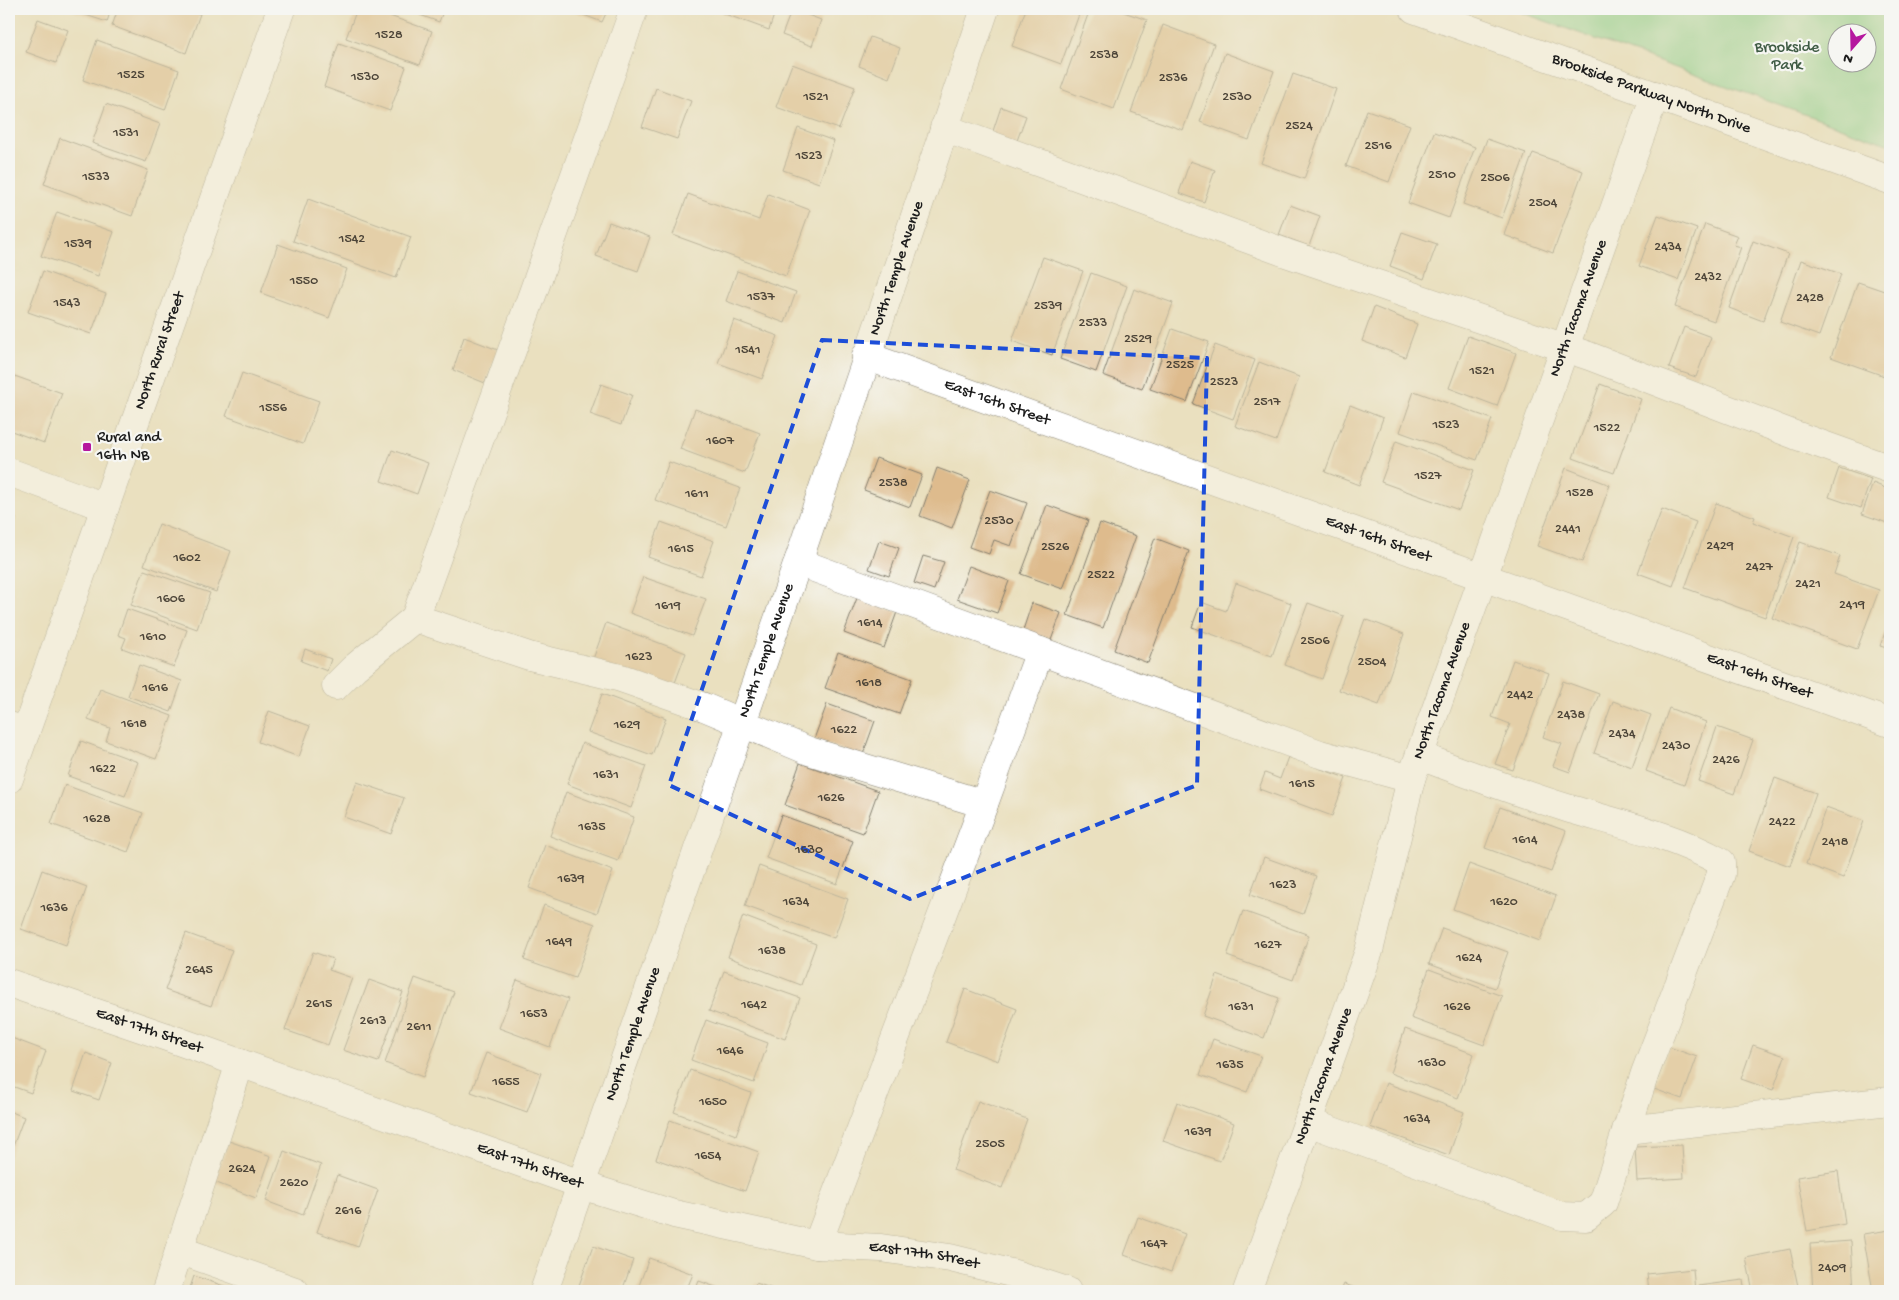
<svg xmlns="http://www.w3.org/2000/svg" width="1899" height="1300" font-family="'Gochi Hand',sans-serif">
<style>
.green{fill:#84d292;stroke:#507757;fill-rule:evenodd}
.building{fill:#debb8d}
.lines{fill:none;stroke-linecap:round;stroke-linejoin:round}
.minor-casing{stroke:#837e6e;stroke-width:29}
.major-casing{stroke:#837e6e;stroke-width:29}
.minor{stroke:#fff;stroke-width:28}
.major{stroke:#fff;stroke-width:28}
.marked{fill:none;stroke:#1d4ed8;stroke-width:4;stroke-dasharray:10 6;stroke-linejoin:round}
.poi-dot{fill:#b5179e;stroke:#f6f6f2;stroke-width:2}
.labels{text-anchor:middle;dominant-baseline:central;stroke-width:4.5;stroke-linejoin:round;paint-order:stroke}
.number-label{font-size:14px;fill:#4c4438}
.park-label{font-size:16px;fill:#405c45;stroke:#f6f6f2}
.street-label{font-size:16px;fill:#1c1c1c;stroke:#f6f6f2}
.poi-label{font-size:16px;fill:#1c1c1c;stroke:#f6f6f2;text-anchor:start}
</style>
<rect width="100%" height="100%" fill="#f6f6f2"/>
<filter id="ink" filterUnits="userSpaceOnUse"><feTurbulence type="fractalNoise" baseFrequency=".02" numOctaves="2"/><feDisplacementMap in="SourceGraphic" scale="10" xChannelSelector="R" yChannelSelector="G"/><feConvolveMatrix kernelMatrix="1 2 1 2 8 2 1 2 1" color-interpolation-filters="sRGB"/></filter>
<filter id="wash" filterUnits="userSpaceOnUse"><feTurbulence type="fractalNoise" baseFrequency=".0096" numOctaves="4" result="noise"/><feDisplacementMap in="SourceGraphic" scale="20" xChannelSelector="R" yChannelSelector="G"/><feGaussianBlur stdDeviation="1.12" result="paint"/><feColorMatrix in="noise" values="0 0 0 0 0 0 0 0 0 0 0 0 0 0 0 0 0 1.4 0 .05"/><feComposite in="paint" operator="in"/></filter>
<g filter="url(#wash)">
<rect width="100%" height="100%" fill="#eae0bf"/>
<!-- green -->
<path class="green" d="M1512 9H1890V145ZM1836 32H1866V62H1836Z"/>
<g id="blocks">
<!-- building -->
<path class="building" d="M67 9H111L107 22Z
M118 9H186L200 14 186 53 112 26Z
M357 9H370L432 31 420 65 346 38Z
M404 9H444L439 22Z
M568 9H608L602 22Z
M723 9H776L769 30 722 13Z
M792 9 821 20 812 46 782 35Z
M1026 9H1081L1061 64 1012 46Z
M1090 9H1115L1147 20 1114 109 1061 89Z
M38 19 68 30 56 63 26 52Z
M1163 25 1214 44 1183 130 1131 112Z
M870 37 900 48 889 78 859 66Z
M97 40 179 70 165 110 83 80Z
M339 43 406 67 390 111 324 87Z
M1225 53 1274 71 1249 140 1200 122Z
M792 64 855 87 839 129 776 107Z
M1293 74 1336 89 1304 179 1261 163Z
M656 88 691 101 677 139 642 127Z
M106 104 160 124 146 162 92 143Z
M1001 107 1026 116 1015 146 991 137Z
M1367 110 1410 125 1389 182 1346 166Z
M798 128 834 141 819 183 783 170Z
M1434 132 1475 147 1449 218 1408 203Z
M60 138 148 170 132 216 44 184Z
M1487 139 1526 153 1502 218 1463 204Z
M1533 153 1583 171 1553 253 1504 235Z
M1190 161 1215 170 1204 202 1179 193Z
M688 194 759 220 768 194 810 210 786 276 673 235Z
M308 199 411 237 396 278 293 241Z
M1290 205 1320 216 1309 246 1279 235Z
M57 212 114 232 98 276 41 256Z
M1658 215 1697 229 1678 280 1639 266Z
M609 222 650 237 638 271 596 256Z
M1705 224 1738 236 1734 245 1741 247 1714 321 1675 307Z
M1402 232 1437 244 1424 279 1390 266Z
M1753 241 1788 254 1763 321 1729 308Z
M278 244 347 269 329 318 261 293Z
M1043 257 1083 271 1052 355 1012 341Z
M1801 260 1841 274 1819 336 1780 322Z
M43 271 106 294 91 334 28 312Z
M737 271 796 292 785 323 726 301Z
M1091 273 1127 286 1096 372 1060 359Z
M1858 282 1890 293V367L1887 377 1831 357Z
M1134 289 1173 303 1142 389 1103 375Z
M1374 307 1417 324 1405 357 1362 341Z
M734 320 778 336 762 379 718 363Z
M1684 327 1711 337 1696 377 1669 368Z
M1172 329 1209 342 1187 402 1150 389Z
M1468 336 1516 353 1497 406 1449 388Z
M464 337 498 350 485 383 453 370Z
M1215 345 1255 360 1233 419 1193 404Z
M1259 362 1299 377 1276 441 1235 426Z
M242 373 319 401 303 444 226 416Z
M9 374 62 393 44 443 9 430Z
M601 384 632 395 621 425 590 414Z
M1600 384 1641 399 1614 473 1573 458Z
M1414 391 1492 419 1477 460 1400 432Z
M1350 405 1383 418 1359 485 1325 472Z
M695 409 760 433 745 473 680 449Z
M1396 441 1474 470 1459 510 1381 482Z
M392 450 428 463 417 494 381 481Z
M876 458 922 475 910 507 864 490Z
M669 462 740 488 726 526 655 500Z
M937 468 970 480 952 528 920 516Z
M1566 468 1610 485 1582 562 1537 546Z
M1839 468 1871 479 1861 508 1829 497Z
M1873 483 1890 490V524L1862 514Z
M990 490 1027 503 1011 546 994 540 989 554 969 547Z
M1716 503 1755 517 1753 522 1794 537 1765 617 1685 588Z
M1047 505 1088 520 1063 589 1021 574Z
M1662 509 1696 522 1673 586 1638 573Z
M9 515 16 518 9 537Z
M661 522 714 541 701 576 648 557Z
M1100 523 1136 536 1103 628 1067 615Z
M159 524 231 551 216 592 144 565Z
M1155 538 1189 551 1148 663 1114 650Z
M879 541 899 548 889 576 869 569Z
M1800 542 1840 556 1834 574 1879 590 1857 649 1772 618Z
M923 556 944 562 934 590 914 583Z
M969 566 1009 581 997 613 957 599Z
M144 570 210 593 197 629 131 605Z
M643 577 706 599 692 636 630 613Z
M1236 583 1291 603 1272 656 1192 627 1201 602 1226 611Z
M857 598 897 612 884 648 844 633Z
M1032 603 1061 613 1050 643 1022 633Z
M1308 603 1344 616 1322 679 1285 665Z
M127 609 187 630 174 667 122 648 126 638 118 635Z
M1365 619 1404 634 1379 705 1339 690Z
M1890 619V649L1880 646Z
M606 623 686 653 672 691 592 662Z
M305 649 331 659 327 671 301 661Z
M838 652 912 679 899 714 825 688Z
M1513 660 1549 673 1513 770 1495 764 1510 724 1492 717Z
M139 665 182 681 171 712 128 696Z
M1563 681 1599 694 1570 772 1553 766 1562 744 1543 737Z
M100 689 172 716 156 759 106 741 110 728 88 720Z
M602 694 666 718 652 755 588 732Z
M1613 701 1651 715 1632 767 1594 753Z
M827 704 875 721 862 757 814 739Z
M1669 708 1706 722 1684 785 1646 771Z
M269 711 310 726 299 757 258 742Z
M1717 727 1753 740 1734 794 1698 781Z
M81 741 138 762 125 796 68 776Z
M582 743 646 766 631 808 567 784Z
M1288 757 1346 778 1332 816 1259 789 1265 773 1280 779Z
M800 763 878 791 863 833 785 805Z
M1775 778 1816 793 1790 866 1749 851Z
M357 782 404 798 391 834 344 817Z
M65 785 143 813 128 852 51 824Z
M566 792 634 817 618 861 550 836Z
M1500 807 1566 831 1551 872 1485 848Z
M1826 807 1864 821 1843 878 1806 864Z
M781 815 853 841 837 884 766 858Z
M545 845 613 871 597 913 529 888Z
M1264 857 1316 876 1303 914 1250 895Z
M1469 864 1556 896 1540 941 1453 909Z
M759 866 848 899 834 938 745 906Z
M42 870 87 887 66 945 21 929Z
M544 905 595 924 575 978 524 960Z
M1243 911 1309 935 1293 980 1227 956Z
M743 916 816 944 801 985 728 957Z
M1442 928 1508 952 1495 988 1429 964Z
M186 933 232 950 211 1006 165 990Z
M313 952 333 959 329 970 352 978 328 1045 285 1030Z
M1429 969 1502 996 1484 1045 1411 1018Z
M724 971 800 998 785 1039 709 1011Z
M1217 975 1279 998 1264 1038 1203 1016Z
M415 978 454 992 423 1077 385 1063Z
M369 980 403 992 378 1062 343 1050Z
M517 980 568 999 550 1047 499 1028Z
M965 989 1017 1009 998 1061 946 1042Z
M706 1020 768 1043 754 1083 691 1060Z
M1405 1029 1474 1054 1458 1098 1390 1073Z
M9 1037 46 1051 31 1093 9 1085Z
M1213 1039 1261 1056 1247 1092 1200 1075Z
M1753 1045 1785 1056 1773 1090 1741 1079Z
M1669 1047 1697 1057 1682 1099 1654 1089Z
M86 1053 112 1063 99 1100 73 1091Z
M486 1053 541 1073 527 1112 471 1092Z
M690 1070 751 1093 736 1135 674 1112Z
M1386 1083 1464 1112 1449 1155 1370 1127Z
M978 1101 1027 1119 1002 1188 953 1170Z
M1177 1102 1234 1123 1220 1161 1163 1141Z
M9 1111 24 1117 9 1157Z
M670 1120 759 1152 745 1191 656 1159Z
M229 1141 271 1156 256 1198 214 1182Z
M1682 1145 1684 1178 1637 1181 1635 1147Z
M284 1151 321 1165 303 1215 266 1201Z
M1838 1171 1845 1224 1807 1231 1797 1177Z
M337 1175 378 1190 358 1247 317 1232Z
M1138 1217 1185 1234 1171 1272 1124 1255Z
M1890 1230V1291H1873L1863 1234Z
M1851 1241 1854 1291H1813L1810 1244Z
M593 1246 633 1260 622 1291H577Z
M1790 1249 1799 1291H1753L1746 1258Z
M649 1258 693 1274 686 1291H637Z
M1693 1269 1695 1291H1649L1647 1274Z
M194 1276 227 1287 226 1291H189Z
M1743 1280 1745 1291H1699L1698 1286Z
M699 1281 727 1291H695Z
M756 1283 779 1291H753Z
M1344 1284 1364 1291H1341Z"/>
</g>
</g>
<g filter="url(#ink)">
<use href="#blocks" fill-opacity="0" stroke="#837e6e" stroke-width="1"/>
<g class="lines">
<!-- minor casing -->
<g class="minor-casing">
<g id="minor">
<path id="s1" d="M1414 9 1890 180"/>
<path d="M944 128 1286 253 1589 356 1795 435 1890 469"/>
<path id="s2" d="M866 356 1890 723"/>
<path d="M9 472 105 507"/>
<path d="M798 562 1320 754 1411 779"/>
<path d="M415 618 529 656 621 678 704 707 809 751 984 804"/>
<path d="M336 686 354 668 415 618 535 287 634 9"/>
<path d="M9 726 26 731"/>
<path id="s3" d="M9 983 167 1037 597 1190 674 1214 817 1245 881 1248 950 1258 1015 1274 1067 1291"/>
<path d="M1308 1122 1562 1216 1586 1217 1603 1203 1645 1073 1721 874V862C1675 836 1621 824 1570 809 1519 793 1470 775 1420 756"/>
<path d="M1626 1130 1890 1101"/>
<path d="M817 1245 984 804 1040 651"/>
<path d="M179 1250 295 1291"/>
<path d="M166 1291 240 1063"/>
<path id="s4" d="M544 1291 798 562 985 9"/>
<path id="s5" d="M1247 1291 1369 951 1411 779 1655 95"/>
</g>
</g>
<!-- major casing -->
<g class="major-casing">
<g id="major">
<path id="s6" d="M9 779 281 9"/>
</g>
</g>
<!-- minor -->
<use href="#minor" class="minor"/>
<!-- major -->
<use href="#major" class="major"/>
</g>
</g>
<!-- marked area -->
<path d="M0 0H1899V1300H0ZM822 340 1207 358 1197 785 910 899 669 785Z" fill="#eae0bf" fill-opacity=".55" fill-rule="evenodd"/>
<path class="marked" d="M822 340 1207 358 1197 785 910 899 669 785Z"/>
<!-- markers -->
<rect class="poi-dot" x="82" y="442" width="10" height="10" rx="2.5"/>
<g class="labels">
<!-- number labels -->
<g class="number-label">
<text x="389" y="35">1528</text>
<text x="1104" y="55">2538</text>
<text x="131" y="75">1525</text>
<text x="365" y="77">1530</text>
<text x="1173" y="78">2536</text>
<text x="816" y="97">1521</text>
<text x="1237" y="97">2530</text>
<text x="1299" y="126">2524</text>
<text x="126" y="133">1531</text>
<text x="1378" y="146">2516</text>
<text x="809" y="156">1523</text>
<text x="1442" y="175">2510</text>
<text x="96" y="177">1533</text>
<text x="1495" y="178">2506</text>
<text x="1543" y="203">2504</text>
<text x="352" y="239">1542</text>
<text x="78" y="244">1539</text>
<text x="1668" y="247">2434</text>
<text x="1708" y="277">2432</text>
<text x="304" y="281">1550</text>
<text x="761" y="297">1537</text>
<text x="1810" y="298">2428</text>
<text x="67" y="303">1543</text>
<text x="1048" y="306">2539</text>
<text x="1093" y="323">2533</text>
<text x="1138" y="339">2529</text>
<text x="748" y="350">1541</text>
<text x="1180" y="365">2525</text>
<text x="1482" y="371">1521</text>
<text x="1224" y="382">2523</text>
<text x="1267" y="402">2517</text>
<text x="273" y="408">1556</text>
<text x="1446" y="425">1523</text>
<text x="1607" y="428">1522</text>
<text x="720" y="441">1607</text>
<text x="1428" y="476">1527</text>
<text x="893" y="483">2538</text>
<text x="1580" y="493">1528</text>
<text x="697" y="494">1611</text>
<text x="999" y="521">2530</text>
<text x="1568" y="529">2441</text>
<text x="1720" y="546">2429</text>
<text x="1055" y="547">2526</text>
<text x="681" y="549">1615</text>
<text x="187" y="558">1602</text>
<text x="1759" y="567">2427</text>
<text x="1101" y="575">2522</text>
<text x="1808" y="584">2421</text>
<text x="171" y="599">1606</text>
<text x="1852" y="605">2419</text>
<text x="668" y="606">1619</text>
<text x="870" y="623">1614</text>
<text x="153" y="637">1610</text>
<text x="1315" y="641">2506</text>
<text x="639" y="657">1623</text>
<text x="1372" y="662">2504</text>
<text x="869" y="683">1618</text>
<text x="155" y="688">1616</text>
<text x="1520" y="695">2442</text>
<text x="1571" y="715">2438</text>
<text x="134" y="724">1618</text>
<text x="627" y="725">1629</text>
<text x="844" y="730">1622</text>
<text x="1622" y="734">2434</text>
<text x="1676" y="746">2430</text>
<text x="1726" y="760">2426</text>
<text x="103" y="769">1622</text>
<text x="606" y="775">1631</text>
<text x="1302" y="784">1615</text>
<text x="831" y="798">1626</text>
<text x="97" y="819">1628</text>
<text x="1782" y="822">2422</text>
<text x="592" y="827">1635</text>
<text x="1525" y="840">1614</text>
<text x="1835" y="842">2418</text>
<text x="809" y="850">1630</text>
<text x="571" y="879">1639</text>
<text x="1283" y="885">1623</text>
<text x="796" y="902">1634</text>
<text x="1504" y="902">1620</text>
<text x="54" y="908">1636</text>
<text x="559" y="942">1649</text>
<text x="1268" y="945">1627</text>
<text x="772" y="951">1638</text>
<text x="1469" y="958">1624</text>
<text x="199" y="970">2645</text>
<text x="319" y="1004">2615</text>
<text x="754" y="1005">1642</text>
<text x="1241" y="1007">1631</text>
<text x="1457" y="1007">1626</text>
<text x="534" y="1014">1653</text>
<text x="373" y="1021">2613</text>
<text x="419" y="1027">2611</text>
<text x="730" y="1051">1646</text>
<text x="1432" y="1063">1630</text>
<text x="1230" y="1065">1635</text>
<text x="506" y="1082">1655</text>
<text x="713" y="1102">1650</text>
<text x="1417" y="1119">1634</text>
<text x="1198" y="1132">1639</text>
<text x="990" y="1144">2505</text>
<text x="708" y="1156">1654</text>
<text x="242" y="1169">2624</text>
<text x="294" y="1183">2620</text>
<text x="348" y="1211">2616</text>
<text x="1154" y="1244">1647</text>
<text x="1832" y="1268">2409</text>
</g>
<!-- park labels -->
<g class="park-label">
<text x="1787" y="48">Brookside<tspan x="1787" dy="18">Park</tspan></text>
</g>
<!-- street labels -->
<g class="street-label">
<text stroke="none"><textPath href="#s1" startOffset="252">Brookside Parkway North Drive</textPath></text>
<text stroke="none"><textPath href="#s4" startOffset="1082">North Temple Avenue</textPath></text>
<text stroke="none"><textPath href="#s5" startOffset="1038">North Tacoma Avenue</textPath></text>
<text stroke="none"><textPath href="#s6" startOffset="454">North Rural Street</textPath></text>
<text stroke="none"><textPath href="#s2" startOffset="139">East 16th Street</textPath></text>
<text stroke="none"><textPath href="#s2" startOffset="544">East 16th Street</textPath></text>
<text stroke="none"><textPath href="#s4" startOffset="678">North Temple Avenue</textPath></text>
<text stroke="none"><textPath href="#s2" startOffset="949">East 16th Street</textPath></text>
<text stroke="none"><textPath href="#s5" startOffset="632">North Tacoma Avenue</textPath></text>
<text stroke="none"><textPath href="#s3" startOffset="148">East 17th Street</textPath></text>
<text stroke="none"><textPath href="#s4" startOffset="272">North Temple Avenue</textPath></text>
<text stroke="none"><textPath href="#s5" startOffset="228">North Tacoma Avenue</textPath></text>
<text stroke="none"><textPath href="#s3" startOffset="552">East 17th Street</textPath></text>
<text stroke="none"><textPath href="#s3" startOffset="958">East 17th Street</textPath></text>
</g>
<!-- poi labels -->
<g class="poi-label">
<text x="97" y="438">Rural and<tspan x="97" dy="18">16th NB</tspan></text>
</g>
</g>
<!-- margin -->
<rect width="1899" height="1300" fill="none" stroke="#f6f6f2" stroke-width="30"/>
<!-- north arrow -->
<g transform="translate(1852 48) rotate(200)"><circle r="24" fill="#f6f6f2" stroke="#9f9f9c"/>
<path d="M0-4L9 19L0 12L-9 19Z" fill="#b5179e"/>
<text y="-8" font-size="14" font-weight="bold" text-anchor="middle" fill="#1c1c1c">N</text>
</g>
</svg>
